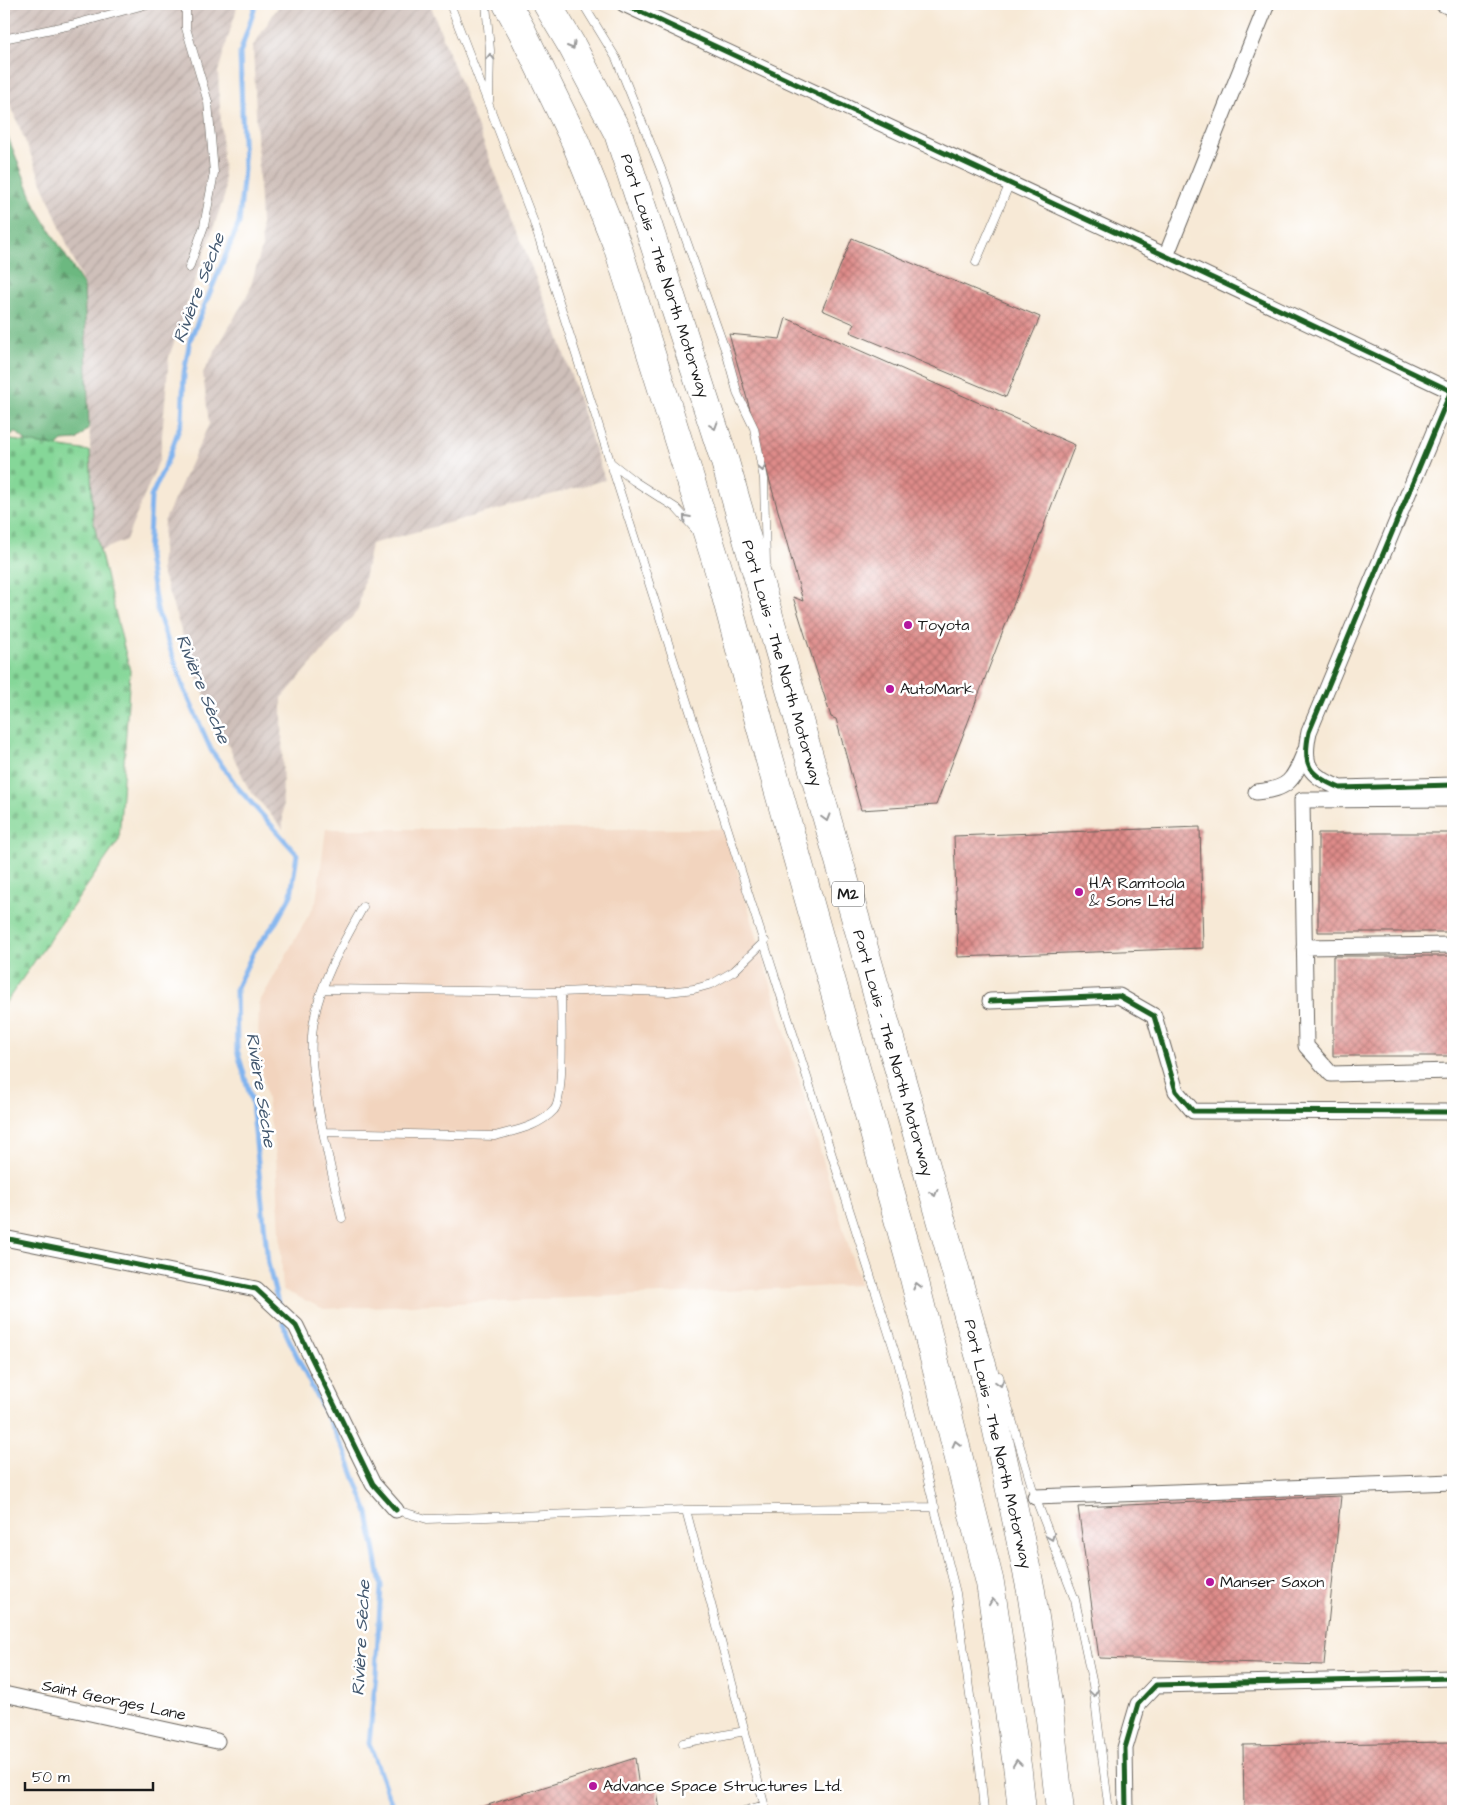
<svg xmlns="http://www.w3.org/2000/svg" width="1457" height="1815" font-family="'Architects Daughter',sans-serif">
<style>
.built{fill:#f2d4be}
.industrial{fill:url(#industrial-furrows)}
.forest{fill:url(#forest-firs);stroke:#446a4e}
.cemetery{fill:url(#cemetery-stones);stroke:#507a5a}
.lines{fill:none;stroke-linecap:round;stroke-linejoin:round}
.stream{stroke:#81b4ee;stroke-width:5}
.building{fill:url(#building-cross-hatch)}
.lane-casing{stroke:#69645d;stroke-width:9}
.street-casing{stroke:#69645d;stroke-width:17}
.highway-casing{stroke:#69645d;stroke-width:29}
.lane{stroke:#fff;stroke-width:8}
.street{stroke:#fff;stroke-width:15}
.highway{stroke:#fff;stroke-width:28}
.cycleway-casing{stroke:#fff;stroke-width:8}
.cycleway{stroke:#1b5e20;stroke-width:5}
.oneway{stroke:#999}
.poi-dot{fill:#b5179e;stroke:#fff;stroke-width:2}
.labels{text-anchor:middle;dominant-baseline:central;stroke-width:5;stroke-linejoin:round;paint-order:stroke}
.shield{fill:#fff;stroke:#606060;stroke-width:1}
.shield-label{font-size:15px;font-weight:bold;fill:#1c1c1c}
.street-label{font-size:16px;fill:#1c1c1c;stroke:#fff}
.poi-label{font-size:16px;fill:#1c1c1c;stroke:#fff;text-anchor:start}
.water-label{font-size:18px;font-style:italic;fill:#445970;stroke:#fff}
</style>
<defs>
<pattern id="industrial-furrows" width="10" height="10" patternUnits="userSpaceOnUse" patternTransform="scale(1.25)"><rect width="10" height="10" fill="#cfc0ba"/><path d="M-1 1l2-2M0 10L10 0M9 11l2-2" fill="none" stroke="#b1a49f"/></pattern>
<pattern id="forest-firs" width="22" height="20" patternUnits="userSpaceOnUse" patternTransform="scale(1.25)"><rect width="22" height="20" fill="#6cb880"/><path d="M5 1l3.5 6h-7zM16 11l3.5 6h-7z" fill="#589568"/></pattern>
<pattern id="cemetery-stones" width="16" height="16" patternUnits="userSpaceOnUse" patternTransform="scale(1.25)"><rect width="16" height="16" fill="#85d798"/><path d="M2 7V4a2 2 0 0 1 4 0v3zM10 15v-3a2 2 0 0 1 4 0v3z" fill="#72b882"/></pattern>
<pattern id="building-cross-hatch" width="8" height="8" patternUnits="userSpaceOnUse" patternTransform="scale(1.25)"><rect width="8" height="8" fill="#de8b89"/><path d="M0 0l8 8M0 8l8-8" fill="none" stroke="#b3716f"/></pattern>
</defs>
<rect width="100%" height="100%" fill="#fff"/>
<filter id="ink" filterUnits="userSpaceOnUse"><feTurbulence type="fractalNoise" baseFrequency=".02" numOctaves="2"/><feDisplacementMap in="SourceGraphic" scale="10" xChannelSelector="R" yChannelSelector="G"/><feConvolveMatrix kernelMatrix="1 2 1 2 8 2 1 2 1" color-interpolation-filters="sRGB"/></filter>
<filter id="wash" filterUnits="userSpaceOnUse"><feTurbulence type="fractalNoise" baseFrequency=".0096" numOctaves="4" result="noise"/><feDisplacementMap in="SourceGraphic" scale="20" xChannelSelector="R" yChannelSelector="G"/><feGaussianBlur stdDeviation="1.12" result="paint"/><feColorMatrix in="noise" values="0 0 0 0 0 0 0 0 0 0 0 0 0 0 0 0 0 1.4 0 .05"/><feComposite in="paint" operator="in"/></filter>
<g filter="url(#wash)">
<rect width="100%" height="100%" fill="#f7e9d6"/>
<!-- built -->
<path class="built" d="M326 829H725L860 1285 324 1309 283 1290 276 1156 258 1045 259 1003 316 902Z"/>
<!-- industrial -->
<path class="industrial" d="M4 4H238L218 72 225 194 169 357 160 458 126 540 100 551 93 519 84 286 4 89Z
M280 4H430L558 336 605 480 371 544 358 610 282 698 283 829 248 788 197 678 161 570 164 522 209 424 203 373 249 292 262 247 253 46Z"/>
<!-- forest -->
<path class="forest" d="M4 127 36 207 84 286 89 428 77 440 62 441 39 463 28 455 25 440 15 431 4 444Z"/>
<!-- cemetery -->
<path class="cemetery" d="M4 439 90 451 93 519 100 551 130 671 119 840 4 1005Z"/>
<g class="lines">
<!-- stream -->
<path class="stream" d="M256 4 240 53 244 169 239 223 190 340 184 373 182 420 169 457 151 497 148 557 157 610 183 686 211 750 238 788 297 854 291 895 276 922 254 951 236 989 237 1050 252 1102 268 1263 278 1303
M283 1319 286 1333 305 1373 346 1454 368 1513 381 1586 376 1674 369 1743 388 1795 395 1811"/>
</g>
<g id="blocks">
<!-- building -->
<path class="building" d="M852 238 1040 317 1006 397 850 332 854 324 822 310Z
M786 318 1075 445 936 805 861 810 836 719 831 717 793 597 803 601 729 334 780 339Z
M1200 827 1203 948 958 957 954 836Z
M1318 833H1453V932H1318Z
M1333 956H1453V1056H1333Z
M1341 1496 1324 1665 1099 1658 1078 1507Z
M1453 1742V1811H1244L1243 1745Z
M635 1758 639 1789 656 1783 660 1811H469Z"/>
</g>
</g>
<g filter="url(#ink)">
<use href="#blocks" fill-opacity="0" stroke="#69645d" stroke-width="1"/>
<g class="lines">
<!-- lane casing -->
<g class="lane-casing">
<path id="lane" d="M186 4V28L208 102 214 173 204 226 189 268
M450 4 533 220 898 1362 956 1593 980 1769 984 1811
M486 4 490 50 489 101
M583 4 616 58 661 169 727 355 738 395 754 428 764 479 766 564
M8 38 71 25 148 4
M976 262 1010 183
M610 462 634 481 676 508 695 529
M323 989 561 992 607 990 668 992 694 989 712 984 734 971 765 941
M323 1132 495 1136C517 1130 538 1127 554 1110 565 1099 561 1012 561 992
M342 1218C334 1182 325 1146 319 1110 313 1078 308 1047 315 1015 322 978 345 940 363 907
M999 1376 1035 1497 1075 1600 1093 1685 1109 1811
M396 1510 427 1519 686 1510 935 1507
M686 1510 766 1811
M683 1743 745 1731
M744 1811 764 1805"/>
</g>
<!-- street casing -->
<g class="street-casing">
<path id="street" d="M624 4 1166 256 1451 391
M1443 4 1453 9
M1166 256 1267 4
M1453 386 1309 732C1302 765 1308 775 1340 788L1453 785
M1256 792C1289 789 1293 781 1305 751
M1453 799 1302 800 1306 1046 1331 1074 1453 1071
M1304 947 1453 945
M990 1001 1119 996 1154 1016 1176 1091 1193 1111 1453 1112
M4 1238 256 1289 296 1326 373 1484 396 1510
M1035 1497 1453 1482
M4 1694 217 1741
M1126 1811 1125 1748 1138 1704 1156 1685 1453 1678"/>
</g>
<!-- highway casing -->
<g class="highway-casing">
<path id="highway" d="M507 4 522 31 575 141 617 245 720 574 760 725 909 1258 990 1583 1018 1772 1022 1811
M547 4 572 46 618 133 725 462 908 1102 984 1372 1010 1490 1031 1591 1049 1710 1060 1811"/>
</g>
<!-- lane -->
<use href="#lane" class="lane"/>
<!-- street -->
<use href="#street" class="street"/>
<!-- highway -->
<use href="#highway" class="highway"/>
<!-- cycleway casing -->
<g class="cycleway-casing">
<path id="cycleway" d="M624 4 1166 256 1451 391
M1453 386 1309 732C1302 765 1308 775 1340 788L1453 785
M990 1001 1119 996 1154 1016 1176 1091 1193 1111 1453 1112
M4 1238 256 1289 296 1326 373 1484 396 1510
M1126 1811 1125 1748 1138 1704 1156 1685 1453 1678"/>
</g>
<!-- cycleway -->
<use href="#cycleway" class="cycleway"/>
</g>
<!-- one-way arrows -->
<defs><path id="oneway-chevron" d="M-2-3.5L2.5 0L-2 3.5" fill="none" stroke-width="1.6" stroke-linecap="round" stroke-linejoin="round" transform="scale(1.25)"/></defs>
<g class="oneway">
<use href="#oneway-chevron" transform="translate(572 46) rotate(60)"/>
<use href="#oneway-chevron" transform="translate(490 57) rotate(-90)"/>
<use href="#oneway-chevron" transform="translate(714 426) rotate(72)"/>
<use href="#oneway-chevron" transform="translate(762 468) rotate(79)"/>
<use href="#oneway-chevron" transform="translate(686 518) rotate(-132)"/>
<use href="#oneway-chevron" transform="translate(826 818) rotate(74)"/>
<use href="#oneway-chevron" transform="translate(934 1193) rotate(74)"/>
<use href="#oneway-chevron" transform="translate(917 1286) rotate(-104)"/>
<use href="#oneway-chevron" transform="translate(1000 1383) rotate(74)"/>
<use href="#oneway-chevron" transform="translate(956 1444) rotate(-104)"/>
<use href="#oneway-chevron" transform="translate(1051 1537) rotate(69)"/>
<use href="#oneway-chevron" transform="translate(993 1602) rotate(-98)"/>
<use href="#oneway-chevron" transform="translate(1094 1693) rotate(82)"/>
<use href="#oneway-chevron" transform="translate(1017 1763) rotate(-98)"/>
</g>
</g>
<!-- markers -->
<g class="poi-dot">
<circle cx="908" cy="625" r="5"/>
<circle cx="890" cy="689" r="5"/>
<circle cx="1079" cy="892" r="5"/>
<circle cx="1210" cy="1582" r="5"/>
<circle cx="593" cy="1786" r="5"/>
</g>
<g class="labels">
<!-- shield labels -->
<rect class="shield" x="832" y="881.5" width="32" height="25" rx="4"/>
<g class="shield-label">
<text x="848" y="894">M2</text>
</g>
<!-- street labels -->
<g class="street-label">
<text transform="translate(665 276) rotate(72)">Port Louis – The North Motorway</text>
<text transform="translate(782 663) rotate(74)">Port Louis – The North Motorway</text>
<text transform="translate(893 1053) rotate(74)">Port Louis – The North Motorway</text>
<text transform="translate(998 1444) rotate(77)">Port Louis – The North Motorway</text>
<text transform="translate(114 1700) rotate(12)">Saint Georges Lane</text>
</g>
<!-- poi labels -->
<g class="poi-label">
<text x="918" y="625">Toyota</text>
<text x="900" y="689">AutoMark</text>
<text x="1089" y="883">H.A Ramtoola<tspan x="1089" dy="18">&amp; Sons Ltd</tspan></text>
<text x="1220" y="1582">Manser Saxon</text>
<text x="603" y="1786">Advance Space Structures Ltd.</text>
</g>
<!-- water labels -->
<g class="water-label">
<text transform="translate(199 288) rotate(-69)">Rivière Sèche</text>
<text transform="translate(203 689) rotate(68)">Rivière Sèche</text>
<text transform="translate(261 1090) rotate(81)">Rivière Sèche</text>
<text transform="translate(361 1638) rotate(-87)">Rivière Sèche</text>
</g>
</g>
<!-- margin -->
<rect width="1457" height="1815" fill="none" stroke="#fff" stroke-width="20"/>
<!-- scale -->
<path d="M25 1782v8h128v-8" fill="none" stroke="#1c1c1c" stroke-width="2.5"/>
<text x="32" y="1782" font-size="15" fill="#1c1c1c" stroke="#ffffff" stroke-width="4" paint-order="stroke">50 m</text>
</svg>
